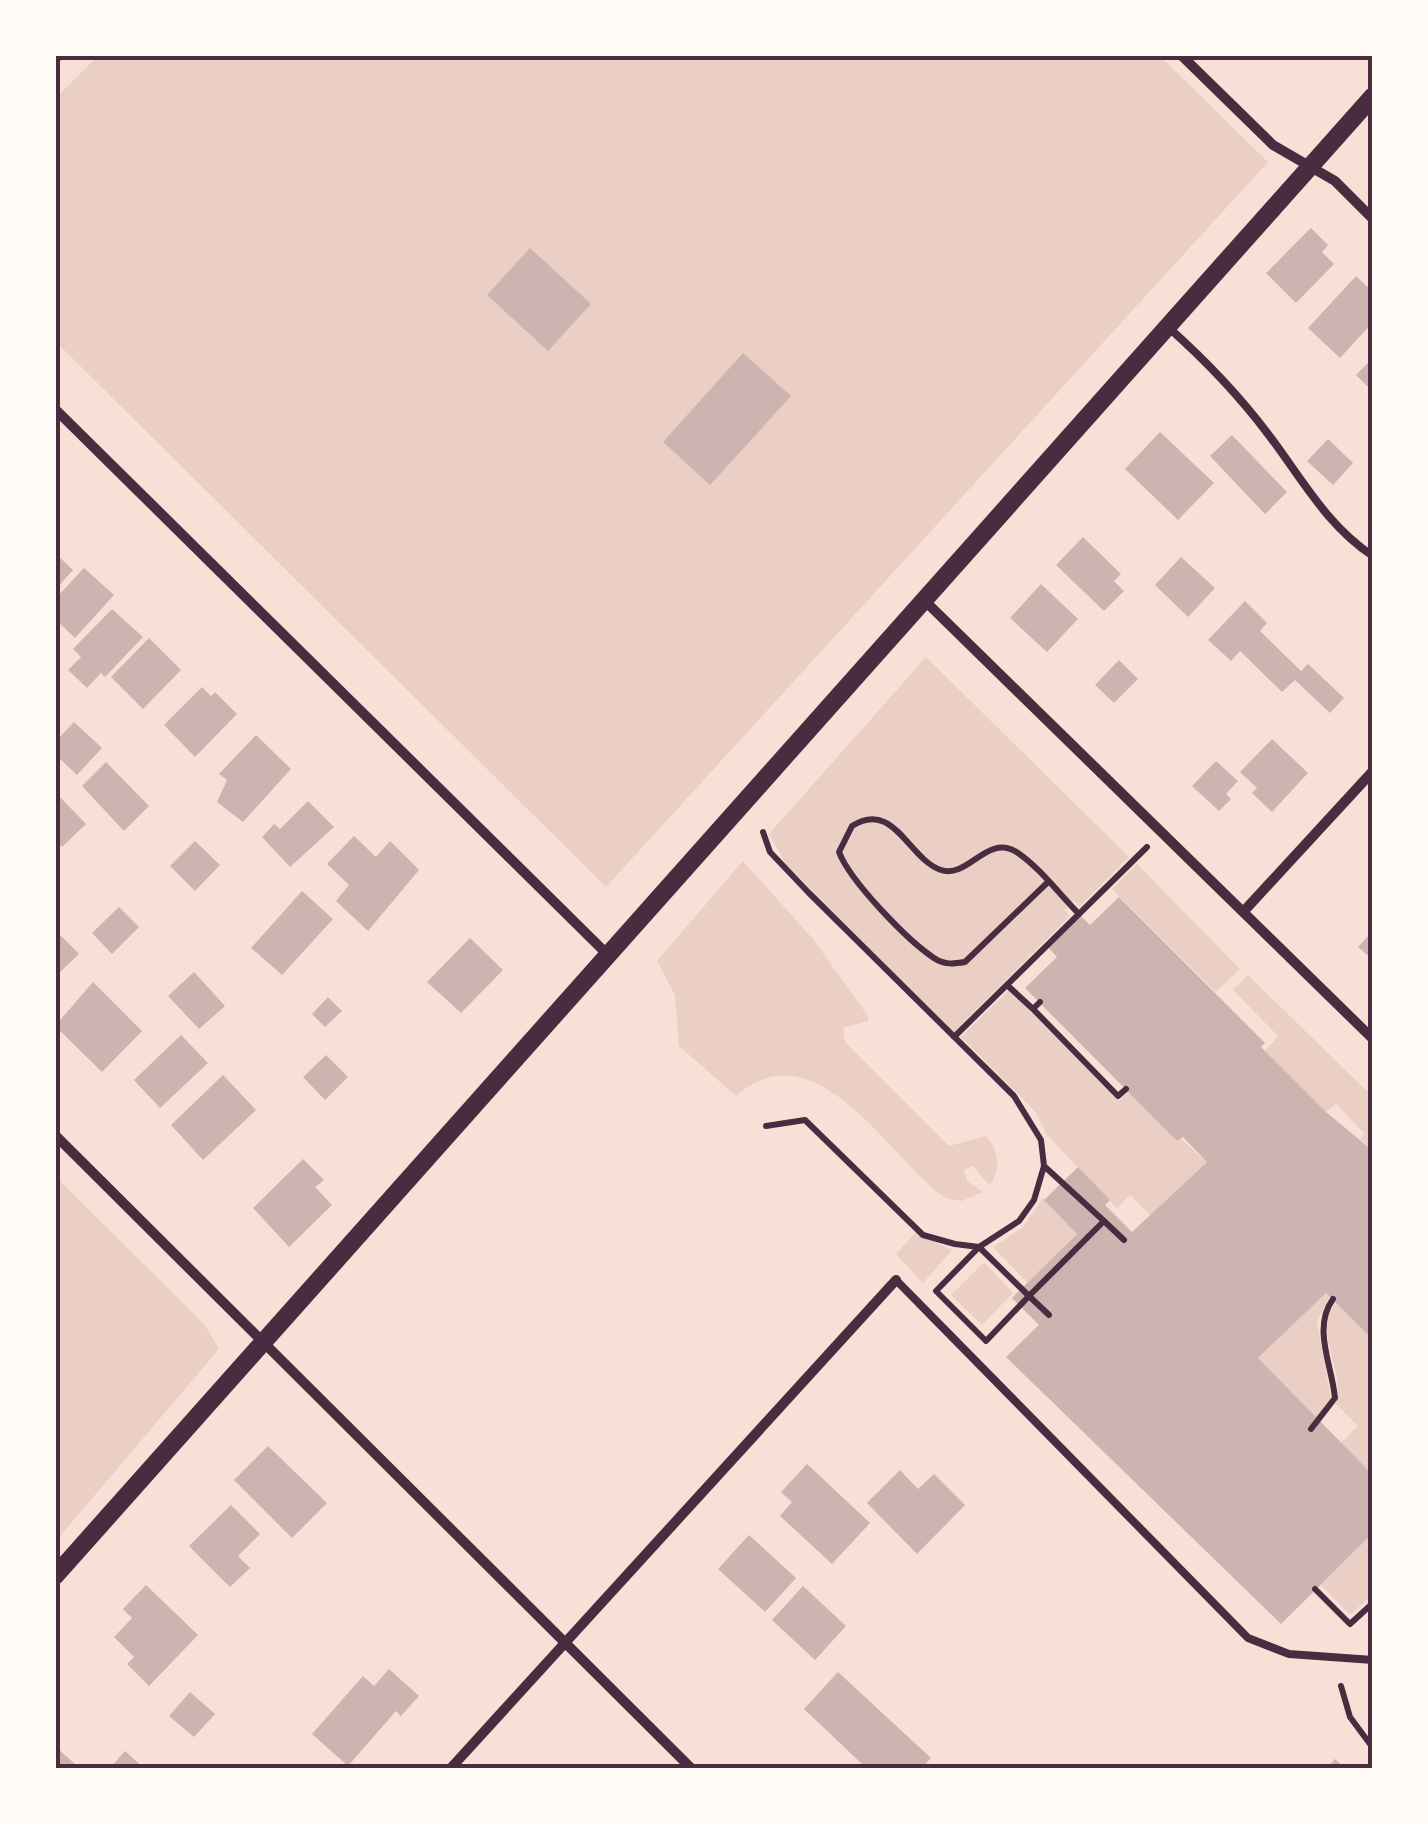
<svg xmlns="http://www.w3.org/2000/svg" width="1428" height="1824" font-family="'DM Sans',sans-serif">
<style>
.green{fill:#ebcfc5}
.building{fill:#ccb4b1}
.lines{fill:none;stroke-linecap:round;stroke-linejoin:round}
.path{stroke:#4a2c40;stroke-width:6}
.service{stroke:#4a2c40;stroke-width:8}
.minor{stroke:#4a2c40;stroke-width:10}
.tertiary{stroke:#4a2c40;stroke-width:18}
.neatline{fill:none;stroke:#4a2c40;stroke-width:4}
</style>
<rect width="100%" height="100%" fill="#f7e1d7"/>
<!-- green -->
<path class="green" d="M99 55H1159L1268 162 606 887 55 341V99Z
M926 657 1129 857 1080 906 1074 901 1065 910 1070 916 953 1033 786 864 769 834Z
M743 861 813 939 868 1016V1021L843 1028 845 1042 949 1146 986 1136C1000 1152 1000 1169 990 1186L973 1166 964 1170 967 1181 983 1192 962 1201 945 1198C889 1158 816 1025 736 1096L679 1046 675 995 657 961Z
M1137 864 1240 969 1216 992 1112 889Z
M1248 975 1373 1097V1151L1360 1138 1365 1134 1336 1104 1326 1112 1265 1051 1278 1036 1233 990Z
M1009 990 1119 1101 1129 1092 1207 1162 1150 1215 1130 1195 1117 1208 1047 1135 1035 1111 961 1037Z
M55 1176 204 1324 219 1349 55 1542Z
M1043 1198 1079 1231 1028 1283 993 1247 1023 1227Z
M915 1233 952 1250 923 1283 896 1254Z
M984 1262 1013 1293 982 1325 951 1295Z
M1326 1293 1330 1296 1317 1321 1331 1399 1317 1418 1258 1358Z
M1336 1303 1373 1340V1475L1341 1443 1358 1426 1336 1404C1347 1370 1311 1333 1336 1303Z
M1373 1533V1594L1350 1615 1321 1585Z"/>
<!-- building -->
<path class="building" d="M1311 228 1328 245 1322 252 1334 264 1296 303 1266 273Z
M530 248 591 304 548 351 487 295Z
M1356 276 1373 292V322L1340 358 1308 328Z
M743 353 791 396 710 485 663 442Z
M1373 358V392L1356 375Z
M1160 432 1214 483 1178 520 1125 469Z
M1232 435 1287 492 1265 514 1210 456Z
M1328 439 1353 463 1333 485 1307 461Z
M1083 537 1121 574 1114 581 1124 591 1104 611 1056 565Z
M55 553 73 570 55 590Z
M1181 557 1215 588 1188 617 1155 585Z
M84 568 114 595 75 638 55 619V599Z
M1041 584 1078 619 1047 652 1010 618Z
M1245 601 1267 623 1260 631 1301 671 1308 664 1344 698 1330 713 1295 680 1282 692 1240 651 1231 661 1208 640Z
M112 609 143 637 105 677 101 673 87 688 68 670 81 657 73 649Z
M149 638 181 670 143 709 111 677Z
M1119 660 1138 679 1114 703 1095 685Z
M202 687 211 696 215 692 237 714 195 757 164 725Z
M74 722 102 748 77 775 55 754V742Z
M256 735 291 769 243 822 217 802 227 780 219 774Z
M1272 739 1308 773 1272 812 1252 793 1257 788 1240 772Z
M1216 761 1238 781 1226 794 1231 799 1219 811 1192 786Z
M106 762 149 806 124 831 82 786Z
M57 794 86 824 62 847 55 839Z
M308 801 334 827 290 867 262 837 274 824 280 829Z
M354 836 376 857 390 841 419 870 368 931 336 901 349 885 327 864Z
M195 841 220 865 195 891 170 866Z
M302 891 333 919 282 975 251 948Z
M1119 897 1265 1043 1261 1047 1326 1112 1373 1151V1340L1326 1293 1258 1358 1373 1475V1533L1281 1624 1006 1357 1039 1325 1012 1298 1077 1234 1044 1200 1078 1167 1110 1200 1105 1205 1132 1232 1207 1162 1183 1137 1177 1141 1025 988 1057 957 1045 944 1078 913 1090 925Z
M119 907 139 927 112 954 92 933Z
M55 930 79 954 55 977Z
M1373 931V960L1358 947Z
M470 938 503 970 461 1013 427 982Z
M194 972 225 1006 199 1029 168 996Z
M93 982 142 1031 102 1072 55 1026Z
M328 997 342 1011 325 1027 312 1014Z
M181 1035 208 1063 160 1108 134 1080Z
M326 1055 348 1077 325 1100 303 1077Z
M223 1075 256 1110 203 1160 171 1125Z
M303 1159 324 1180 315 1187 332 1205 289 1247 253 1208Z
M268 1446 327 1503 292 1538 234 1480Z
M807 1464 870 1523 832 1564 780 1516 792 1502 781 1492Z
M900 1470 918 1489 934 1474 965 1505 917 1554 867 1503Z
M231 1505 260 1534 238 1556 250 1568 230 1587 189 1546Z
M749 1535 796 1578 765 1612 718 1569Z
M146 1585 198 1635 149 1686 127 1664 134 1657 114 1637 132 1618 123 1609Z
M803 1586 846 1626 815 1660 772 1620Z
M389 1669 419 1696 401 1716 396 1711 348 1766 312 1734 363 1676 374 1686Z
M838 1672 931 1758 921 1769H857L862 1764 804 1709Z
M190 1692 215 1714 194 1737 169 1716Z
M55 1746 75 1764 70 1769H55Z
M125 1751 145 1769H109Z
M1335 1759 1346 1769H1326Z"/>
<g class="lines">
<!-- path -->
<path class="path" d="M763 832 770 852 808 892 1014 1096 1041 1140 1044 1166 1034 1200 1019 1221 979 1247 955 1244 923 1235 805 1120 766 1126
M1048 882 965 962C953 964 944 965 934 958 907 940 850 881 839 852L852 826C894 799 908 859 941 870 969 879 987 832 1018 853 1040 868 1060 895 1079 914
M1007 985 1033 1009 1040 1002
M1033 1009 1118 1096 1126 1089
M954 1037 1147 847
M1044 1166 1104 1221
M979 1247 1029 1296 986 1341 936 1291Z
M1049 1315 1029 1296 1104 1221 1124 1240
M1311 1429 1335 1398C1332 1365 1312 1328 1333 1299
M1315 1589 1350 1624 1373 1603
M1341 1686 1350 1717 1373 1748"/>
<!-- service -->
<path class="service" d="M1168 327C1205 360 1238 394 1268 434 1301 477 1326 525 1373 556
M896 1280 1248 1638 1289 1654 1373 1660
M1373 1660V1687"/>
<!-- minor -->
<path class="minor" d="M1181 55 1273 145 1335 181 1373 219
M55 59 59 55
M55 409 607 954
M925 601 1373 1039
M1244 911 1373 771
M55 1135 692 1769
M450 1769 896 1280"/>
<!-- tertiary -->
<path class="tertiary" d="M55 1576 1373 96"/>
</g>
<!-- border -->
<rect width="1428" height="1824" fill="none" stroke="#fffaf5" stroke-width="115"/>
<rect x="58" y="58" width="1312" height="1708" class="neatline"/>
</svg>
